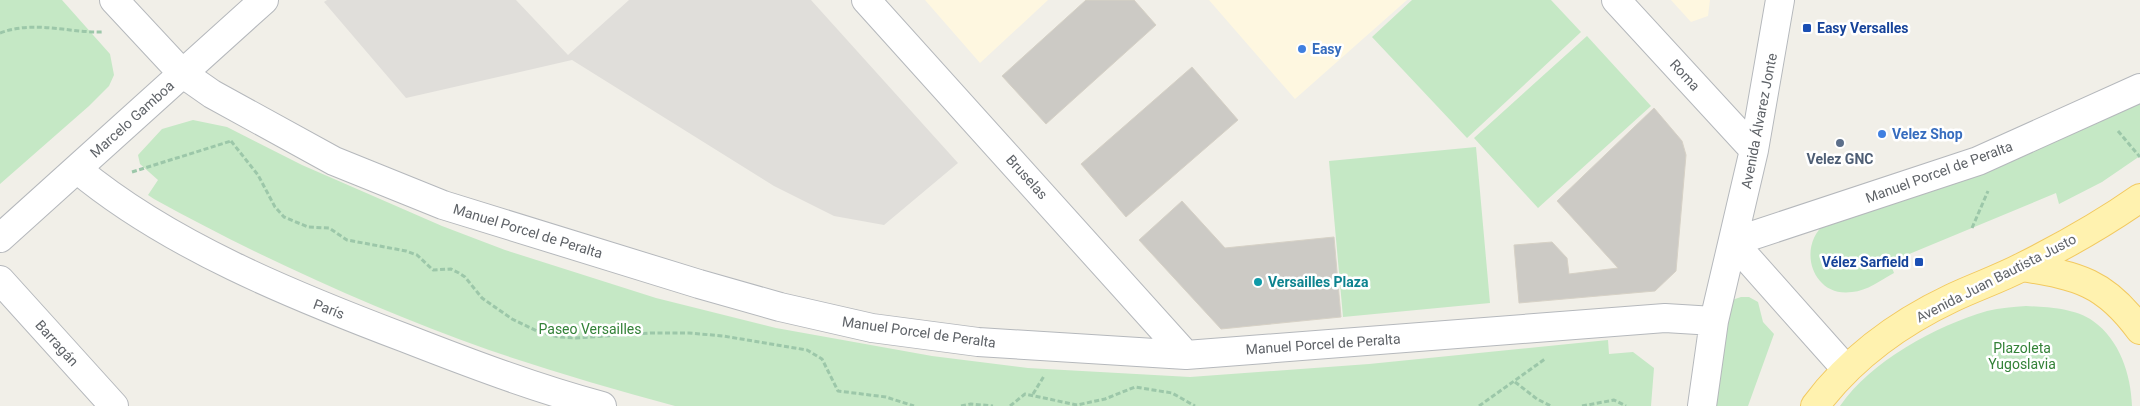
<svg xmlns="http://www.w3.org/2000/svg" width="2140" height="406" font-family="Roboto,sans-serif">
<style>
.commercial{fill:#fef7e0}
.industrial{fill:#e0deda}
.green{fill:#c5e8c5}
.building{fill:#cccac5;stroke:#d6d1c6}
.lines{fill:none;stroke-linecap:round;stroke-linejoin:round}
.minor-casing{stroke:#b5b8bc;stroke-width:30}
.major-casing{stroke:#f2c960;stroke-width:30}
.path{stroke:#9cc7a9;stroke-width:3;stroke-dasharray:5 2.5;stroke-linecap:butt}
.minor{stroke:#fff;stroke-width:28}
.major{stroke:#fff2af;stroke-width:28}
.transit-dot{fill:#1a4fb4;stroke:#fff;stroke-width:2}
.shop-dot{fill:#3f7fe0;stroke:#fff;stroke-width:2}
.service-dot{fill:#5c6f8a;stroke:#fff;stroke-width:2}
.culture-dot{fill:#0f9aa8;stroke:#fff;stroke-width:2}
.labels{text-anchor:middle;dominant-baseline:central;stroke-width:5;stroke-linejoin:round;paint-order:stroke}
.transit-label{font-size:14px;font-weight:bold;fill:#164399;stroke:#fff;text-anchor:start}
.shop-label{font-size:14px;font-weight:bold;fill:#366cbe;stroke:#fff;text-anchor:start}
.street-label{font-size:14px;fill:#5f6368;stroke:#fff}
.service-label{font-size:14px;font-weight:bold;fill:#4e5e75;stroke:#fff}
.culture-label{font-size:14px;font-weight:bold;fill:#0d838f;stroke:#fff;text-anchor:start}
.park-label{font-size:14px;fill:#348238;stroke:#fff}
</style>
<rect width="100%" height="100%" fill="#f1efe8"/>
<!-- commercial -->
<path class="commercial" d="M925 0H1048L980 63Z
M1209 0H1407L1295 99Z
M1671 0H1710L1708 16 1691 22Z"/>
<!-- industrial -->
<path class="industrial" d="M327 0H516L568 55 629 0H811L958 163 884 225 834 216 774 186 572 60 406 98 324 2Z"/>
<!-- green -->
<path class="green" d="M0 0H62L110 54 114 75 109 86 89 106 0 184Z
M1412 0H1551L1581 32 1467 138 1372 37Z
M1587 36 1651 106 1538 208 1474 138Z
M2140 94V156L2102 182 2059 204 2056 193 1890 262 1894 273C1881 280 1867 291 1852 292 1812 298 1796 246 1826 223Z
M193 120 227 127 302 165 442 226 505 250 656 298 776 328 932 356 1028 368 1190 377 1369 364 1608 340 1609 354 1633 352 1654 368 1651 406H675C613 389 550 371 489 350 374 309 261 258 154 199L148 195 158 180 140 164 138 155 162 129Z
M1476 147 1490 303 1343 317 1329 161Z
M1741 297H1749L1758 302 1763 322 1774 334 1748 406H1710L1729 301Z
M2026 306C2047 307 2075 308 2093 321 2120 340 2131 375 2132 406H1840C1871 361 1936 326 1987 311 2000 308 2013 307 2026 306Z"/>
<!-- building -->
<path class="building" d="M1086 0H1134L1156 25 1046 124 1002 76Z
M1192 67 1238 120 1126 217 1081 164Z
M1654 108 1682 141 1686 155 1676 271 1655 291 1519 303 1514 245 1552 242 1567 258 1569 274 1618 268 1557 201Z
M1182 201 1225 248 1334 237 1341 317 1221 329 1139 240Z"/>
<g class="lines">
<!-- minor casing -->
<g class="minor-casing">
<path id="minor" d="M114 0 182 73 212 94 334 161 443 205 699 284 780 307 872 328 978 342 1186 355 1665 318 1714 321
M866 0 1186 355
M1616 0 1754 150
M77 169C168 245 294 296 405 338 469 363 535 388 602 406
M0 238 264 0
M1733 242 1978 161 2140 88
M1733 242 1846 369
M0 280 114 406
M1702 406 1714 321 1754 150 1780 0"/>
</g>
<!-- major casing -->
<g class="major-casing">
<path id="major" d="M2022 267C2078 276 2105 282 2140 330
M1815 406C1850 359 1899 323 1952 298 1975 287 1999 279 2022 267 2062 247 2103 224 2140 198"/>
</g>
<!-- path -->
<path class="path" d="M0 33C34 20 69 33 103 32
M2118 131 2140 157
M231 141 258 175 275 207 284 217 308 227 329 228 347 240 406 251 417 255 433 270 451 269 459 273 465 277 482 298 512 319 539 332 559 337 576 338 650 333H689L723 336 807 350 822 359 838 391 886 397 914 406
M132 172 231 141
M1972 228 1988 191
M1515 382 1537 399 1551 406
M1033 394 1044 376
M961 406 971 404 993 406
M1010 406 1025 394 1077 405 1105 399 1135 387 1172 393 1195 406
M1479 406 1545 359
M1582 406 1614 400 1626 406"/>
<!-- minor -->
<use href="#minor" class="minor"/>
<!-- major -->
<use href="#major" class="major"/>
</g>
<!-- markers -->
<g class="transit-dot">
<rect x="1802" y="23" width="10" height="10" rx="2.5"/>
<rect x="1914" y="257" width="10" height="10" rx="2.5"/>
</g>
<g class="shop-dot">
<circle cx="1302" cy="49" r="5"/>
<circle cx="1882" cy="134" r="5"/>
</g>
<circle class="service-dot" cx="1840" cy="143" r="5"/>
<circle class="culture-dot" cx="1258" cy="282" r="5"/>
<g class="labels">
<!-- transit labels -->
<g class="transit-label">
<text x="1817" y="28">Easy Versalles</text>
<text x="1909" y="262" text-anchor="end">Vélez Sarfield</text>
</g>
<!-- shop labels -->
<g class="shop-label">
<text x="1312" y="49">Easy</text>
<text x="1892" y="134">Velez Shop</text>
</g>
<!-- street labels -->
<g class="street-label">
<text transform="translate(1685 75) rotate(47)">Roma</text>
<text transform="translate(132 119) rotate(-42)">Marcelo Gamboa</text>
<text transform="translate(1759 121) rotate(-79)">Avenida Álvarez Jonte</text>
<text transform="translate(1939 172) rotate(-20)">Manuel Porcel de Peralta</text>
<text transform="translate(1027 177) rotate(48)">Bruselas</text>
<text transform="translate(528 231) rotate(17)">Manuel Porcel de Peralta</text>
<text transform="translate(1996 278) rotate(-27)">Avenida Juan Bautista Justo</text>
<text transform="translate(329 309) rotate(21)">París</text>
<text transform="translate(919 332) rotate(8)">Manuel Porcel de Peralta</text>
<text transform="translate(57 343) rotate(48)">Barragán</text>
<text transform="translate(1323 344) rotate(-4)">Manuel Porcel de Peralta</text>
</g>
<!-- service labels -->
<g class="service-label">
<text x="1840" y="159">Velez GNC</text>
</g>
<!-- culture labels -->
<g class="culture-label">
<text x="1268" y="282">Versailles Plaza</text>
</g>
<!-- park labels -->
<g class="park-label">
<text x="590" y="329">Paseo Versailles</text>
<text x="2022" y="348">Plazoleta<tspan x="2022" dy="16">Yugoslavia</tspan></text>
</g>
</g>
</svg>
